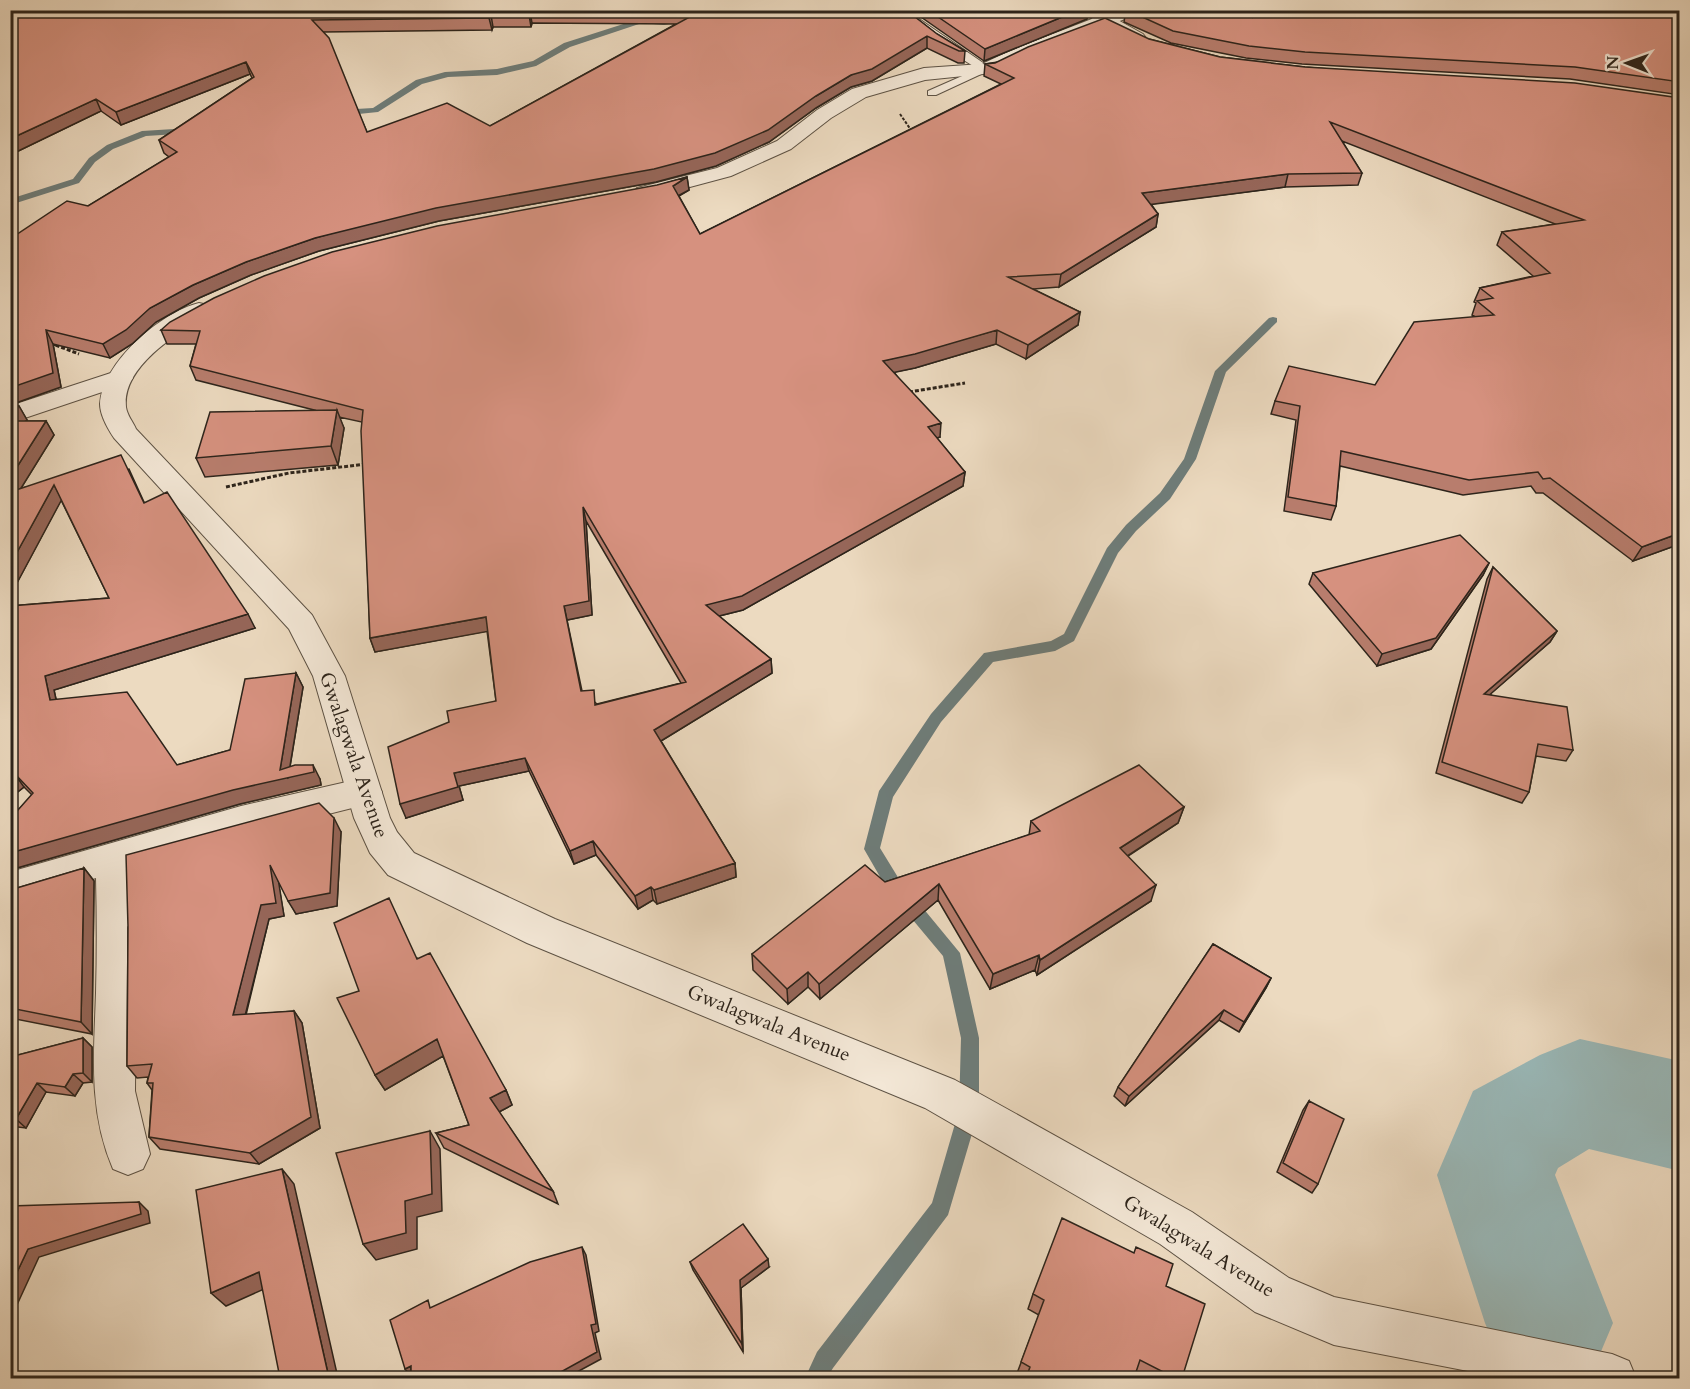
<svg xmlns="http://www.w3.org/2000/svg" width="1690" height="1389" font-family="Cardo,serif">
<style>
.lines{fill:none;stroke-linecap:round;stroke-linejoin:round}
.stream{fill:#6e7d7a;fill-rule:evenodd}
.river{fill:#9ab9b9;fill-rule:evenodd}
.service-casing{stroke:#5d5244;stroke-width:2}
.minor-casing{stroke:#5d5244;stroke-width:2}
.tertiary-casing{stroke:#5d5244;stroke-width:2}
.path-far1{stroke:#2d241b;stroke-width:2;stroke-dasharray:3 1.5;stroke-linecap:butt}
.path{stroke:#2d241b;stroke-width:3;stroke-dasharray:4 2;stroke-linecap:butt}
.service{fill:#f3e7d6;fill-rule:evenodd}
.minor{fill:#f3e7d6;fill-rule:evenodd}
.tertiary{fill:#f3e7d6;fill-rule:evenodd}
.wall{fill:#b87d6d;stroke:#2d241b;stroke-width:1.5;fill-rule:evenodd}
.shaded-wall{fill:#966659;stroke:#2d241b;stroke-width:1.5}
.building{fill:#d6917f;stroke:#2d241b;stroke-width:1.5;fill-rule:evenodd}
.labels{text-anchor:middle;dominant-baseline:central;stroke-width:4.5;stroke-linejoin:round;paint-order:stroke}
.street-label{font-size:20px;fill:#2d241b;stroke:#f3e7d6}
</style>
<rect width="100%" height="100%" fill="#ecdac0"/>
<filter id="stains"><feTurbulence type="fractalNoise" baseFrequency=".00333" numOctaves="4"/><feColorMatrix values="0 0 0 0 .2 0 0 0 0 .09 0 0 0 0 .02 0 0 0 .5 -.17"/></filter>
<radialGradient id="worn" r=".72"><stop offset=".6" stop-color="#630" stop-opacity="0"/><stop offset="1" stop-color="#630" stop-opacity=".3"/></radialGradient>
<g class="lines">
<!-- stream -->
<path class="stream" d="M681 10H689L685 21 664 25 642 23 570 47 536 66 497 75 448 77 422 84 378 112 339 116 335 113 339 110 373 108 416 80 445 72 497 69 533 61 564 43 639 19 664 21 679 17Z
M190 128 195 131 193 133 146 136 113 149 95 162 79 183 10 205V199L73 179 89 158 107 145 142 131Z
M1273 317 1277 318V322L1226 372 1196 459 1170 499 1136 531 1118 553 1074 641 1055 651 993 662 941 722 893 797 880 848 899 879 960 953 979 1038V1110L948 1215 833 1368 827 1378H805L817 1352 932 1203 959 1110 961 1038 943 956 887 889 864 849 879 791 931 714 984 653 1051 641 1064 634 1107 548 1126 525 1160 493 1184 459 1215 371 1269 318Z"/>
<!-- river -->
<path class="river" d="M1580 1039 1680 1061V1171L1589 1149 1558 1168 1555 1175 1613 1323 1594 1368C1560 1382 1538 1382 1504 1368L1485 1323 1437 1175 1473 1091 1540 1055Z"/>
<!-- service casing -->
<g class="service-casing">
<path id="service" d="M894 10H906L992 69 936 95H928V91L978 69 938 44Z"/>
</g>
<!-- minor casing -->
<g class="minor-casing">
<path id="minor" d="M1078 10H1100L1143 34 1146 38 1143 42H1131Z
M120 370 129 373 133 378 129 383 10 423V406Z
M364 778 376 782 382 792 376 802 241 836 133 867 136 940 135 1091 150 1154 143 1169 128 1175 113 1169C88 1111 94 1054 96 993 97 955 97 917 96 878L10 904V872L241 806Z"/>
</g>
<!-- tertiary casing -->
<g class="tertiary-casing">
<path id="tertiary" d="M1115 10H1140L1138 14 1026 57 993 73 925 80 866 97 831 118 791 149 731 176 645 199 637 198 634 193 637 188 717 168 777 141 817 110 852 89 924 68 982 64 1014 49Z
M199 303 208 305 211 310 208 315C178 333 122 366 126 407 127 415 133 422 136 429L312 615 345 676 390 818 397 832 414 853 555 919 955 1080 1192 1212 1289 1278 1334 1297 1612 1354 1629 1361 1636 1378H1504L1334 1345 1255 1312 1160 1244 925 1108 527 943 388 875 370 853 354 818 313 676 289 629 114 438C108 429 100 415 100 404 102 363 161 312 199 303Z"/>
</g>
<!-- path-far1 -->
<path class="path-far1" d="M900 114 911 130 908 132"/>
<!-- path -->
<path class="path" d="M50 343 79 354
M909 392 965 383
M226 487 289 473 367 464"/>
<!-- service -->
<use href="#service" class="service"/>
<!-- minor -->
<use href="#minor" class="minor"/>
<!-- tertiary -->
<use href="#tertiary" class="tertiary"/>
</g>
<!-- wall -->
<path class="wall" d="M906 10 937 34 965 51 964 63H958L927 48 872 81 851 87 816 108 769 142 716 166 656 182 439 221 319 251 251 275 199 298 156 322 132 344 110 358 53 344 61 387 10 405 88 206 169 157 164 153 159 140 252 78 250 74 121 125 101 111 10 155V12ZM532 23 676 24 490 126 367 132 323 32 492 30 493 27H531Z
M911 10H1088L1087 19 984 61Z
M1126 10H1243L1250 16V10H1680V95L1570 79 1302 64 1246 58 1171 43 1124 22Z
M1149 39 1220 57 1305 67 1680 98V544L1633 561 1543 493H1536L1531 486 1463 495 1340 466 1336 506 1331 520 1284 511 1296 420 1271 414 1275 401 1375 385 1474 316 1472 315 1476 303 1474 302 1480 288 1533 276 1497 245 1502 232 1555 224 1342 141 1362 173 1358 185 1285 187 1151 204 1158 214 1156 227 1059 287 1033 289 1080 312 1078 325 1026 359 996 344 915 368 894 372 940 437 937 438 965 472 963 486 743 610 719 616 771 659 772 673 661 741 735 863 736 877 657 904 653 900 638 909 596 855 574 864 529 771 459 786 463 800 406 818 449 722 496 701 487 631 375 652 370 638 362 422 339 417 344 428 338 465 205 477 196 458 314 410 196 380 190 366 196 344H167L161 330 687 177 689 190 679 196 700 234 1001 84 984 76 985 64ZM586 521 681 683 597 704 582 691 567 620 592 615Z
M19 406 27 420 25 421H46L54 435 21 488 129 469 144 502 255 628 54 690 56 699 177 765 230 750 296 673 303 687 290 767 320 779 321 785 240 804 10 870V819L32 795 24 787 10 798V606L109 598 61 500 10 596V408Z
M1489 563 1483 575 1431 649 1377 666 1309 584 1313 573Z
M1493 567 1557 631 1550 642 1490 694 1573 750 1566 761 1536 756 1529 792 1522 803 1436 773 1487 579Z
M1184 807 1178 823 1128 856 1151 901 1037 975 1035 970 990 989 938 900 820 999 808 987 788 1004 753 970 752 954 885 882 1029 835 1031 821Z
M341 832 337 906 296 914 278 881 284 916 269 919 246 1015 294 1011 302 1023 320 1128 259 1164 160 1149 149 1137 152 1090 147 1083 148 1077 137 1078 127 1066 128 927Z
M84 868 94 881 92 1034 10 1018V890Z
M1213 944 1271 978 1266 988 1239 1032 1219 1020 1125 1106 1114 1096 1118 1087Z
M417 958 506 1090 512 1105 499 1112 553 1191 558 1204 444 1148 436 1133 469 1125 443 1056 385 1090 375 1075 359 991Z
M83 1038 92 1047V1082L83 1083 75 1096 46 1092 26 1128 10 1126V1057Z
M1309 1101 1318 1184 1312 1193 1277 1172 1303 1110Z
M690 1262 769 1267 741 1288 743 1352 693 1270Z
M1166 1286 1182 1378H1141L1135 1375 1134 1378H1021L1016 1376 1039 1315 1028 1309 1033 1294Z"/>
<!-- shaded-wall -->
<path class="shaded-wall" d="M1079 10H1088L1087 19 984 61 985 49Z
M530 12 532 23 531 27 529 15Z
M491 15 493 27 492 30 489 18Z
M927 36V48L872 81 851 87 816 108 769 142 716 166 656 182 439 221 319 251 251 275 199 298 156 322 132 344 110 358 103 344 150 308 193 285 246 262 315 238 816 96 851 75Z
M246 62 250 74 121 125 116 112Z
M96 99 101 111 10 155V139Z
M1288 174 1285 187 1139 206 1142 193Z
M687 177 689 190 674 198 673 186Z
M1158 214 1156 227 1059 287 1061 274Z
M1080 312 1078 325 1026 359 1028 345Z
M46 330 53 344 61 387 10 405V388Z
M997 330 996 344 915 368 882 375 883 361Z
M19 406 27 420 10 432V412Z
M337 410 344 428 338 465 331 446Z
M46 421 54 435 10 506V478Z
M941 423 940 437 927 441 928 427Z
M965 472 963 486 743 610 707 619 706 605Z
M54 485 62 499 10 596V565Z
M583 507 586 521 592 615 567 620 564 606Z
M1680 533V544L1633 561 1642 547Z
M1489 563 1483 575 1431 649 1377 666 1382 654Z
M248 614 255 628 54 690 59 714 50 700 45 676Z
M486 617 490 631 375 652 370 638Z
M1557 631 1550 642 1478 705 1484 694Z
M771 659 772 673 656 744 654 730Z
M296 673 303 687 288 778 313 765 320 779 321 785 240 804 10 870V853L280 770Z
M525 758 529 771 459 786 463 800 406 818 400 804 454 773Z
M14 773 24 787 10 798V775Z
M1184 807 1178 823 1115 864 1120 848Z
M334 818 341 832 337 906 296 914 288 901Z
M593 841 596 855 574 864 570 851Z
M735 863 736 877 657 904 654 890Z
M270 865 278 878 284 916 269 919 242 1028 233 1015Z
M84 868 94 881 92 1034 81 1022Z
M939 884 938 900 820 999 819 984Z
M1156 885 1151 901 1037 975 1040 960Z
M651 887 653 900 638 909 635 896Z
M1039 955 1035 970 990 989 993 974Z
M808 972V987L788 1004 787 989Z
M1271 978 1266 988 1239 1032 1244 1022Z
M1224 1010 1219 1020 1125 1106 1129 1096Z
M294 1011 302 1023 320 1128 259 1164 250 1153Z
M83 1038 92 1047V1082L83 1073Z
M437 1039 445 1055 385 1090 375 1075Z
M73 1074 83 1083 75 1096 65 1087Z
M37 1083 46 1092 26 1128 16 1119Z
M506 1090 512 1105 497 1113 490 1098Z
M430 1131 440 1149 442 1211 417 1217V1249L376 1260 363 1244 405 1201Z
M282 1169 294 1184 338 1378H329Z
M139 1202 148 1211 150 1223 39 1257 10 1320V1287L28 1249Z
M582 1247 586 1255 599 1331 595 1333 601 1359 566 1378H550L591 1325Z
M768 1259 769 1267 741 1288 743 1352 742 1344 740 1280Z
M259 1272 273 1285 226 1306 211 1293Z
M411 1366V1376L405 1369Z"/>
<!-- building -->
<path class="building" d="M17 10H906L937 34 965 51H959L927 36 872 69 851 75 816 96 768 130 715 153 654 169 436 208 315 238 246 262 193 285 150 308 126 330 103 344 46 330 53 373 10 388V239L67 201 88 206 177 152 159 140 254 77 246 62 116 112 96 99 10 139V12ZM530 12 697 13 490 126 447 103 367 132 329 38 312 20 489 18 491 15H529Z
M928 10H1079L985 49Z
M1127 10H1243L1252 17V10H1680V82L1575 67 1305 52 1249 46 1173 31Z
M1105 18 1149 39 1220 57 1305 67 1575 83 1680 98V533L1642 547 1550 478 1543 479 1538 472 1469 480 1341 451 1336 506 1288 497 1300 406 1275 401 1289 366 1375 385 1414 322 1494 315 1477 301 1493 298 1480 288 1550 273 1502 232 1584 220 1330 122 1362 173 1288 174 1142 193 1158 214 1061 274 1008 277 1080 312 1028 345 997 330 915 354 883 361 941 423 928 427 965 472 742 596 706 605 771 659 654 730 735 863 654 890 651 887 635 896 593 841 570 851 525 758 454 773 458 787 400 804 388 747 449 722 447 711 496 701 486 617 370 638 361 431 363 410 190 366 200 331 161 330 170 322 214 298 264 276 332 252 437 226 657 185 687 177 673 186 700 234 1014 78 985 64 995 63 1028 47ZM583 507 686 682 595 705 594 690 581 691 564 606 589 601Z
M19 406 10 412V408Z
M337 410 331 446 196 458 210 412Z
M10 421H46L10 478Z
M121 455 144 503 167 492 248 614 45 676 50 700 127 692 177 765 230 750 245 679 296 673 280 770 295 765H313L314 772 233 790 10 853V819L33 793 14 773 10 775V606L109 598 54 485 10 565V492Z
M1460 535 1489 563 1436 638 1382 654 1313 573Z
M1493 567 1557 631 1484 694 1567 707 1573 750 1538 744 1529 792 1442 762Z
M1139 765 1184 807 1120 848 1156 885 1040 960 1039 955 993 974 939 884 819 984 808 972 787 989 752 954 865 865 885 882 1040 831 1031 821Z
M319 803 334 818 330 893 288 901 270 865 276 903 261 905 233 1015 294 1011 311 1117 250 1153 149 1137 153 1083H147L152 1064 127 1066 128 927 126 855Z
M84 868 81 1022 10 1008V890Z
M389 898 417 959 430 953 506 1090 490 1098 553 1191 436 1133 469 1125 437 1039 375 1075 337 998 359 991 334 923Z
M1213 944 1271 978 1244 1022 1224 1010 1129 1096 1118 1087Z
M83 1038V1073L73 1074 65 1087 37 1083 16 1119 10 1118V1057Z
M1309 1101 1344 1119 1318 1184 1283 1163Z
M430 1131 432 1194 405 1201 406 1233 363 1244 336 1153Z
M282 1169 329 1378H280L259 1272 211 1293 196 1190Z
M139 1202 141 1214 28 1249 10 1287V1206Z
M1062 1218 1134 1253 1136 1247 1173 1264 1166 1286 1205 1304 1182 1378H1175L1140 1360 1134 1378H1026L1030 1367 1021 1362 1044 1300 1033 1294Z
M743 1224 768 1259 740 1280 742 1344 690 1262Z
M582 1247 596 1324 591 1325 597 1352 550 1378H411V1366L405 1369 390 1320 428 1300 430 1308 530 1262Z"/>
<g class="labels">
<!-- street labels -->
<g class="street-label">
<text transform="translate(354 755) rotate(71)">Gwalagwala Avenue</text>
<text transform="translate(769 1023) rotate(22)">Gwalagwala Avenue</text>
<text transform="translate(1199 1246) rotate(32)">Gwalagwala Avenue</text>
</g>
</g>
<!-- margin -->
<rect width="1690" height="1389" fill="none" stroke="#ecdac0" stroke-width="36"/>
<rect x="12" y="12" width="1666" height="1365" fill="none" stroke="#2d241b" stroke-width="3"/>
<rect x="18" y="18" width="1654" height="1353" fill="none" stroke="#2d241b" stroke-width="1.5"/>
<!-- north arrow -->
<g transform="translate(1627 63) rotate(271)" stroke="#f3e7d6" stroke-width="4.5" paint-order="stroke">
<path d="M0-4.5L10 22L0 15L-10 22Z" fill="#2d241b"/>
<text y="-9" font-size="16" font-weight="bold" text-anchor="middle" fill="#2d241b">N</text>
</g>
<rect width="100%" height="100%" filter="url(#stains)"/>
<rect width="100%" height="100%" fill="url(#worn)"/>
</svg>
